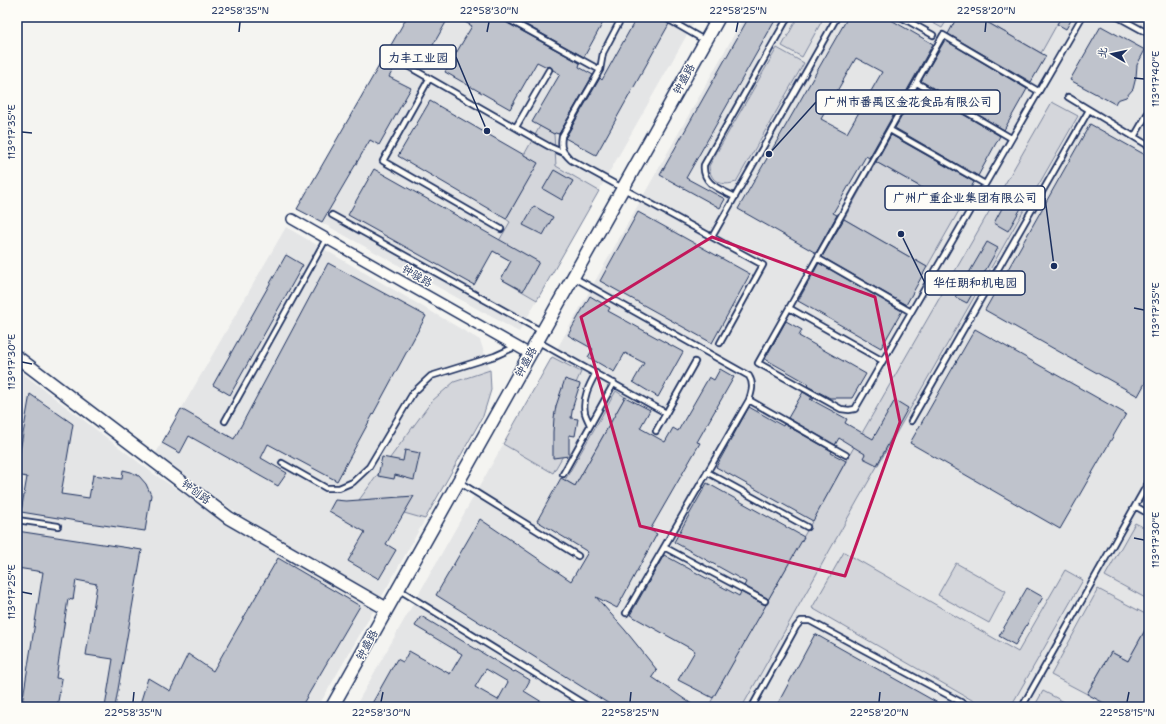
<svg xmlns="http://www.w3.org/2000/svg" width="1166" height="724" font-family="'Shantell Sans','LXGW WenKai TC',sans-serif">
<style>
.built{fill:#e4e5e6}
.green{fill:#d4d6db;stroke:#78829c}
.building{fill:#bfc3cc;stroke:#1b2f5e;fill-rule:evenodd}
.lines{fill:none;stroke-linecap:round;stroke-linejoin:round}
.lane-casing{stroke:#1b2f5e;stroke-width:8}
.street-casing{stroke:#1b2f5e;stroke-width:12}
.secondary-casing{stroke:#1b2f5e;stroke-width:15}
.lane{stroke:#fdfcf7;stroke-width:4.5}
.street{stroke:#fdfcf7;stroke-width:9}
.secondary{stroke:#fdfcf7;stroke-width:12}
.marked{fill:none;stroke:#c2185b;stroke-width:3;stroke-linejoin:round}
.ticks{fill:none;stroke:#1b2f5e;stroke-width:1.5}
.labels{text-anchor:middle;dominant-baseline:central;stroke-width:3;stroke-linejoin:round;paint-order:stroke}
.street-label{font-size:11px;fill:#1b2f5e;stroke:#fdfcf7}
.leader{fill:none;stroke:#1b2f5e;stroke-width:1.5}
.callout-dot{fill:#1b2f5e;stroke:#fdfcf7;stroke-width:1.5}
.callout{fill:#fdfcf7;stroke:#1b2f5e;stroke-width:1.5}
.callout-label{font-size:12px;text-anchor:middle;font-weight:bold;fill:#1b2f5e}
.neatline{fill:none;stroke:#1b2f5e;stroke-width:1.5}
.ticks-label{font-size:10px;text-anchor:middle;fill:#1b2f5e}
</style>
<rect width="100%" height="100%" fill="#f4f4f1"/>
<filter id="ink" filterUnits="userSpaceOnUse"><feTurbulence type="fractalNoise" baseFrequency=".025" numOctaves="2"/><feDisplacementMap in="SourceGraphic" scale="8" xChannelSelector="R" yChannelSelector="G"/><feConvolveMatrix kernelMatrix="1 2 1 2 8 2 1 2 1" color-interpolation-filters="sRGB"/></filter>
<g filter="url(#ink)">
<!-- built -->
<path class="built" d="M407 17H697L519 332 297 209Z
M744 17H922L942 28 949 17H1149V707H355Z
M286 227 480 340 490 370 491 390 483 416 381 598 238 514 156 453Z
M17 369 154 474 226 522 375 608 318 707H17Z"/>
<!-- green -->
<path class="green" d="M798 17H824L802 57 782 46Z
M922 17H949L942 28Z
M978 17H1061L1041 53Z
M777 48 804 63 736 182C722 187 710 182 709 166Z
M1052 102 1078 116 859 498 742 707H708L846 461Z
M540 126 554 134 556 166 599 191 537 300 501 279 511 261 493 251 510 222 506 219 537 163 524 155Z
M876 162 960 209 927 267 844 219Z
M552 357 581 372 571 394 564 454 553 473 503 444Z
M490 370 491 390 483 416 425 519 359 500 432 401 454 382Z
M616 391 625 397 575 486 565 480Z
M1135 523 1149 530V600L1105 576Z
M844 552 1018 652 1065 570 1083 580 1011 706 1008 707H984L812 608Z
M956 563 1006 591 989 623 938 595Z
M1098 589 1149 616V623L1128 661 1111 652 1087 694 1051 675Z
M1043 691 1074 707H1034Z"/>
<!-- building -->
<path class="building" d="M407 17H449L425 59 405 49 389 77 411 88 379 145 370 140 322 222 297 209Z
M456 17H500L502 20 580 63 579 67 593 75 559 134 555 133 554 134 532 122 560 74 553 70 551 67H547L537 62 510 109 445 72 472 26Z
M512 17H606L584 57Z
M637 17H658L669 24 596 155 565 138 566 137 600 78 602 80Z
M749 17H777L686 178 725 199 720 208 660 175Z
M848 17H886L933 44 869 158 866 156 833 213 837 215 816 253 738 209ZM856 58 882 72 847 133 821 119Z
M957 17H978L1046 56 1031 82 948 34Z
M1061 17H1073L1066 29 1057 24Z
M1101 26 1145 50 1137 65 1136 77 1133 89 1126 97 1117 100 1115 104 1070 80Z
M945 40 1027 89 1004 130 921 81Z
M918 88 1000 136 978 176 895 128Z
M430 101 538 163 506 219 398 156Z
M1090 124 1149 157V376L1138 396 985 310Z
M891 135 974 182 960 209 876 162Z
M374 169 539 262 523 291 501 279 511 261 493 251 474 285 348 215Z
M554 170 573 181 562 200 543 189Z
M1013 188 1028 196 1008 231 994 223Z
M534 206 553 217 543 235 523 225Z
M638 212 750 274 712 343 600 281Z
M844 219 927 267 906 305 822 257Z
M987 242 998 248 967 303 955 297Z
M286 255 303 265 230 395 213 385Z
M328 263 426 316 337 481 268 444 261 458 287 473 278 486 189 436 180 453 162 443 181 409 234 439Z
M819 263 902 311 881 348 798 301Z
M590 296 610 308 608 311 683 352 658 397 633 382 644 363 625 353 614 372 588 357 593 349 568 335Z
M786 321 802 330 799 336 866 374 852 398H830L807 386 809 384 765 359Z
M975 329 1126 414 1060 529 910 443Z
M720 369 734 377 697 442 700 443 650 530 657 534 617 608 596 597 625 630 657 670 652 677 696 707H614L436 595 480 519 571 581 588 552 537 521 561 478 575 486 625 397 650 410 640 428 665 442 673 428 678 431 709 377 714 380Z
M565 379 580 384 573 406 571 418 578 419 575 436 569 435V456L553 458V432L554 418 556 406Z
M803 392 814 399H810L847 419 845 423 873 439 895 400 908 408 877 465 863 458 865 454 839 438 835 445 788 418Z
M30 394 73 424 61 494 89 498 93 475 122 479 123 470 131 472 139 476 146 484 151 495 145 531 89 523 21 512 27 477 17 475V468Z
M749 407 783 426 784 424 832 451 831 453 846 461 813 521 716 467Z
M405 450 420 453 414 480 395 475 394 479 378 476 382 457 403 461Z
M707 483 804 537 768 600 767 598 744 586 746 582 674 542Z
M414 496 386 544 396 550 379 579 348 561 365 532 329 511 335 500 346 501Z
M17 531 142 550 115 707H105L113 659 86 655 97 584 76 580 73 600 68 599 56 678 62 679 57 707H43L22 704 43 572 17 568Z
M664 555 739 596 741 592 763 604 766 605 713 698 678 680 695 651 630 615Z
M278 558 360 606 301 707H139L148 678 170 691 188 654 213 671Z
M1027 588 1043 597 1015 645 999 636Z
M421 616 514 672 515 671 530 680 524 691 550 707H370L397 659 403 662 409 651 450 674 462 654 415 626ZM486 669 508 682 498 700 475 687Z
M1149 623V707H1102L1104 703 1087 694 1111 652 1128 661Z
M815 634 945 707H776Z"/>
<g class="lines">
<!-- lane casing -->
<g class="lane-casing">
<path id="lane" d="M504 17 600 70
M622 17 603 53 600 70 562 136C560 148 562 151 571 160L763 265 720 343
M664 17 704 40
M702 17 715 24
M901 17 933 35
M1118 17 1149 34
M406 65 532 137 550 147 564 153
M429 79 383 161 501 229
M917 83 1011 138
M1038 91 943 35 758 363 841 409 849 410 855 409 1082 17
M1068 97 1149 146
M516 127 549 70
M890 130 985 184
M1134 137 1149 111
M735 197C720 189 702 184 704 165L788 17
M332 215 541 331
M712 237 837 17
M817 258 911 312
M573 277 749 376C754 384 752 391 749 400L626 613
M789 308 883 361
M537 341 666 413
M749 400 846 455
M225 421 326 239
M911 421 1089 110
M590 425C589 422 586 417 585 413 582 399 589 385 596 373
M656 431 695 362
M282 463 326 488H339L353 482 369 467 413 393 431 376 495 356 517 346
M707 472 807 527
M563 474 614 383
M459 482 578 556
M1135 506 1149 514
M17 520 58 526
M664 547 765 601
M398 589 589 707
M752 707 796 627 801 621H810L970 707
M1022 707 1149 481"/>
</g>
<!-- street casing -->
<g class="street-casing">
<path id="street" d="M292 219 530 354"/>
</g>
<!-- secondary casing -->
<g class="secondary-casing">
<path id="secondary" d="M17 357 229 518 387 609
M332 707 719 17"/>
</g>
<!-- lane -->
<use href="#lane" class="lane"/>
<!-- street -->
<use href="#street" class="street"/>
<!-- secondary -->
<use href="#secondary" class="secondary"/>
</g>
</g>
<!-- marked area -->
<path class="marked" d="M712 237 875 297 900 422 845 576 640 526 581 317Z"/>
<!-- ticks -->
<path class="ticks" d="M239 32 240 22M487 32 489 22M736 32 738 22M985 32 986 22M1134 78 1144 79M22 132 32 133M1134 308 1144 310M22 362 32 364M1134 538 1144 540M22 592 32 594M133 702 134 692M381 702 383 692M630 702 631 692M879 702 880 692M1127 702 1129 692"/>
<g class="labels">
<!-- street labels -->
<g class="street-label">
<text transform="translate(684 79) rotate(-61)">钟盛路</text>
<text transform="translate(417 276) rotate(30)">钟骏路</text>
<text transform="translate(526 362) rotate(-61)">钟盛路</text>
<text transform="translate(196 492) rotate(37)">钟创路</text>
<text transform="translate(367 645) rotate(-61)">钟盛路</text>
</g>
</g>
<!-- callouts -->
<path class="leader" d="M487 131L456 57M769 154L816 102M1054 266L1045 198M901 234L925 283"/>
<g class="callout-dot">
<circle cx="487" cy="131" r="4"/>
<circle cx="769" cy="154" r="4"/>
<circle cx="1054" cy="266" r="4"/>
<circle cx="901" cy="234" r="4"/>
</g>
<g class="callout">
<rect x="380" y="45" width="76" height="24" rx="4"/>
<rect x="816" y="90" width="184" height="24" rx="4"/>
<rect x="885" y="186" width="160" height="24" rx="4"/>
<rect x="925" y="271" width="100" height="24" rx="4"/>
</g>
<g class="callout-label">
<text x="418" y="62">力丰工业园</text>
<text x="908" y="106">广州市番禺区金花食品有限公司</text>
<text x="965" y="202">广州广重企业集团有限公司</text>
<text x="975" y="287">华任朗和机电园</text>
</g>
<!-- margin -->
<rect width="1166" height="724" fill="none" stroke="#fdfcf7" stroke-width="44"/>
<!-- north arrow -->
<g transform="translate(1112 54) rotate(279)" stroke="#fdfcf7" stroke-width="3" paint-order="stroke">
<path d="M0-3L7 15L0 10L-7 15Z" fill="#1b2f5e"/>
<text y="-6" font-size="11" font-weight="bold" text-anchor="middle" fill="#1b2f5e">北</text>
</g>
<rect x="22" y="22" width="1122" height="680" class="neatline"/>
<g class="ticks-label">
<text x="240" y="14">22°58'35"N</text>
<text x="489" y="14">22°58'30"N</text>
<text x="738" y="14">22°58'25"N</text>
<text x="986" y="14">22°58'20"N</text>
<text transform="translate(1155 79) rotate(-90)" y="4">113°17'40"E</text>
<text transform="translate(11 132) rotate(-90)" y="4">113°17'35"E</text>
<text transform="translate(1155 310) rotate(-90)" y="4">113°17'35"E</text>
<text transform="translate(11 362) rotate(-90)" y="4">113°17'30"E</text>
<text transform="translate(1155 540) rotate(-90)" y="4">113°17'30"E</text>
<text transform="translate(11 592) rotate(-90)" y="4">113°17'25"E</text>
<text x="133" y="716">22°58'35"N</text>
<text x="381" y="716">22°58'30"N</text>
<text x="630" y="716">22°58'25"N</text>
<text x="879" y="716">22°58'20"N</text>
<text x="1127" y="716">22°58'15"N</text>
</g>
</svg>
